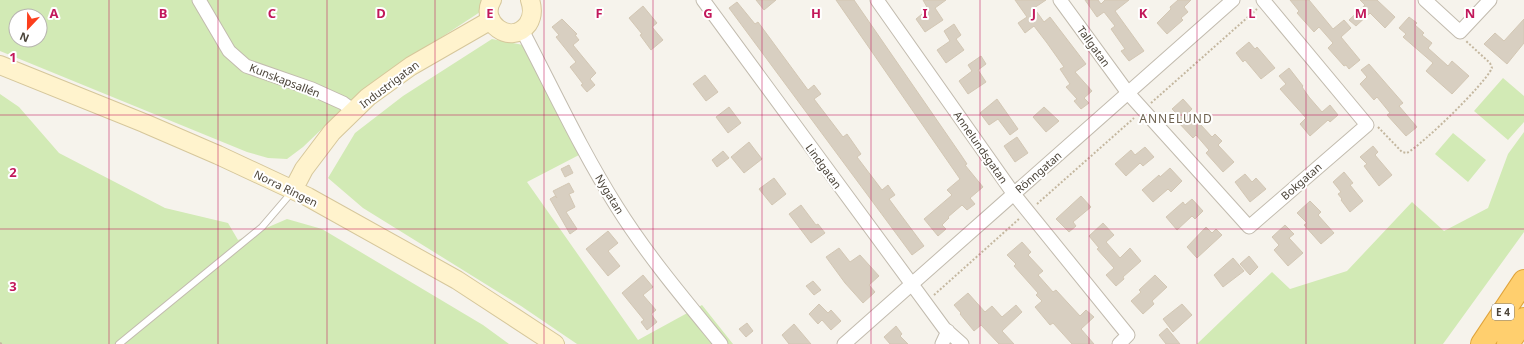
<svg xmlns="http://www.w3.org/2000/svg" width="1524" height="344" font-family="'Noto Sans',sans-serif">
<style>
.green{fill:#d2eab5;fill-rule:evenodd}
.building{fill:#d8cfc1;stroke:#d3c7b4}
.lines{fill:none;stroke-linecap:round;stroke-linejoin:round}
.lane-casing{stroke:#c2bbae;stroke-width:8}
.street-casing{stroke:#c2bbae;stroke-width:15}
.secondary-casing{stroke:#d6c79b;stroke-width:20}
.highway-casing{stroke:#e0a43c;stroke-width:24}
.path{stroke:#c4b79f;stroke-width:2;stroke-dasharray:2 2;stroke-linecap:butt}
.lane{stroke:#fff;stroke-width:6}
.street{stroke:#fff;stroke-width:13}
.secondary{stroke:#fff3cd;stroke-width:18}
.highway{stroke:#ffcf6e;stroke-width:22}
.grid{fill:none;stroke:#c2185b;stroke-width:1;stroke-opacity:0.55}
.labels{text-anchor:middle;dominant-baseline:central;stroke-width:4;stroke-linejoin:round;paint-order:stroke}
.shield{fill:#fff;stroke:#817c74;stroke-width:1}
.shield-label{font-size:10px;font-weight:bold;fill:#4b4439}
.street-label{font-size:11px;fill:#4b4439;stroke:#fff}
.neighbourhood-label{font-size:12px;letter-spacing:1px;fill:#6e6250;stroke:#fff}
.grid-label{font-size:13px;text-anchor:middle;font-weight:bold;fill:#c2185b;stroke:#fff;stroke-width:4;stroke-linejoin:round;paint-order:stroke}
</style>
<rect width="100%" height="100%" fill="#f6f3ec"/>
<!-- green -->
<path class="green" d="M0 0H487L481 11 477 14 373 82 350 102 303 147 287 159 268 158 247 152 0 51ZM16 16H40V40H16Z
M492 39 523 45 579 155 527 182 638 340 702 305 733 344H577L521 306 363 208 328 178 355 133 403 96Z
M1503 78 1524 96V122L1508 140 1474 111Z
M0 94 19 107 59 153 165 208 228 223 238 240 287 219 322 229 483 325 509 344H0Z
M1524 132V232L1443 344H1197L1272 272 1290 289 1347 271 1412 202 1444 231 1488 208 1508 154Z
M1453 133 1486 160 1468 182 1435 154Z"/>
<!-- building -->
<path class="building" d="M756 0H776L764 10Z
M836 0H854L961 155 967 164 965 165 983 187 970 198 975 204 967 210 962 205 948 217 949 218 942 225 946 229 938 236 924 219 952 195 947 190 960 179Z
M923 0H946L935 8 943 20 925 32 916 19 928 9Z
M1015 0H1046L1034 8 1044 22 1050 17 1086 64 1075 72 1092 91 1084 98 1089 103 1081 109 1074 101 1077 99 1066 87 1070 84 1060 69 1064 67 1047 43 1034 26 1025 33 1018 23 1027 17Z
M1085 0H1098L1101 4 1105 0H1129L1115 11 1144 51 1129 61 1121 51 1125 49 1111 29 1115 26 1104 12 1097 17Z
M1178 0H1191L1184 7 1188 12 1181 18 1183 20 1167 34 1157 23 1171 9 1170 7Z
M1290 0H1309L1333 29 1344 20 1351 28 1341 37 1360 60 1349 69 1346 65 1344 66 1328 48 1333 43 1319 27 1314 32 1297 13 1299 11Z
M1360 0H1377L1395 17 1385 28 1370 13 1356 26 1349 20 1365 5Z
M737 2 755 24 758 22 808 90 814 85 821 94 814 99 843 137 847 134 861 154 857 157 882 190 888 185 895 195 889 199 924 246 912 255 729 8Z
M643 6 657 23 652 27 663 40 651 50 640 35 642 34 629 18Z
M1409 17 1417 23 1415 25 1424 33 1422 35 1432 43 1428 48 1448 66 1452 61 1469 76 1452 94 1426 71 1433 63 1403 37 1406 34 1399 28Z
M562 19 577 34 575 35 579 40 573 45 596 73 590 79 595 85 587 92 581 85 583 84 570 67 576 62 556 37 559 35 552 27Z
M1524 19V43L1507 64 1484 44 1495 33 1504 41Z
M954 24 961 35 956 39 964 50 946 63 937 50 950 41 944 31Z
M1249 42 1255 49 1257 47 1275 68 1261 79 1245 60 1243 62 1236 53Z
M981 56 986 64 978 70 986 82 968 94 959 81 972 71 968 65Z
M1369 64 1403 103 1399 106 1417 127 1406 136 1387 115 1390 113 1377 97 1374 100 1360 84 1367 77 1361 70Z
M1289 68 1303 86 1302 87 1309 97 1322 112 1330 105 1338 115 1330 122 1328 120 1310 136 1300 124 1306 118 1280 89 1286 84 1279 76Z
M705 75 718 92 706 101 693 84Z
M997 99 1018 129 1010 135 998 119 989 125 980 113Z
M1183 99 1192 109 1189 112 1212 137 1215 134 1222 141 1218 145 1234 162 1223 172 1206 153 1209 150 1196 135 1193 138 1177 121 1181 118 1172 109Z
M729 107 741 123 728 133 716 117Z
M1044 107 1059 121 1046 132 1033 117Z
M1017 137 1028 153 1015 162 1004 146Z
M749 142 762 159 744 173 731 157Z
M1373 146 1378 152 1375 155 1392 175 1379 186 1364 166 1367 164 1360 157Z
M1145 147 1154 157 1143 166 1140 163 1126 176 1115 164 1131 150 1135 155Z
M723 151 729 158 717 167 712 160Z
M569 165 573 173 565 177 561 169Z
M1170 168 1182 181 1171 192 1168 189 1153 202 1142 190 1159 175 1160 177Z
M1344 172 1353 183 1350 185 1363 201 1350 212 1341 200 1342 199 1338 194 1341 192 1333 182Z
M1245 174 1252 182 1256 178 1266 189 1250 202 1235 182Z
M774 178 786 194 772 205 759 189Z
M569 183 574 192 569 194 575 207 566 212 577 229 570 234 550 199 555 196 557 198 553 191Z
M1081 196 1091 207 1073 222 1076 226 1069 232 1056 219Z
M1192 199 1203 211 1195 219 1192 216 1177 230 1166 217 1183 202 1185 205Z
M1310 201 1321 212 1318 215 1334 233 1321 244 1304 225 1307 223 1297 213Z
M801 205 816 225 818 224 825 233 811 243 789 214Z
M1103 223 1114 235 1106 242 1120 258 1130 248 1141 261 1123 277 1124 279 1116 286 1106 275 1114 268 1097 249 1099 248 1089 236Z
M1285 225 1294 234 1289 238 1303 253 1288 266 1274 250 1279 245 1272 237Z
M1206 227 1212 233 1216 229 1222 235 1197 258 1187 247Z
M608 231 618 243 608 251 620 266 608 276 586 249Z
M1022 242 1031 252 1028 255 1043 271 1038 275 1053 292 1056 290 1080 316 1086 310 1094 317 1081 329 1094 344H1072L1053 323 1050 325 1035 307 1042 301 1036 295 1038 293 1014 266 1016 264 1007 255Z
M839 248 850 262 860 255 879 276 869 285 875 292 863 303 845 283 826 257Z
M1249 256 1258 267 1250 275 1240 264Z
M1233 258 1244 271 1223 287 1214 275Z
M643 275 653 287 643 295 656 310 651 314 657 322 647 330 641 322 644 320 622 293Z
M1155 275 1167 287 1152 301 1154 304 1143 314 1131 301 1141 292 1139 290Z
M813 281 821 290 814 295 806 286Z
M968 293 985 312 992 306 1002 317 1016 305 1022 312 1002 331 1014 344H999L981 325 974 331 960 314 961 313 954 305Z
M819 304 828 313 831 310 841 321 831 330 822 320 818 324 809 314Z
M1182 304 1192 315 1173 332 1163 319Z
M747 323 753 331 746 337 739 329Z
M794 324 811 344H789L782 335Z
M896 326 902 334 900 336 908 344H890L884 337Z
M1167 328 1176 339 1180 344H1166L1159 335Z"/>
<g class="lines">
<!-- lane casing -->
<g class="lane-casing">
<path id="lane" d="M119 344 262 227 292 192"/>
</g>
<!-- street casing -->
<g class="street-casing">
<path id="street" d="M199 0 229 51 246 66 312 89 343 103 354 111
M703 0 944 328 962 344
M877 0 1013 193 1128 335 1119 344
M1060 0 1128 93 1249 227 1367 125 1263 0
M1425 0 1460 32 1490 0
M522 30C553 89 581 150 617 207 647 255 685 300 721 344
M844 344 1233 0
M942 344 948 331"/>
</g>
<!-- secondary casing -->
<g class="secondary-casing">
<path id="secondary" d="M492 0C478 22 511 47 528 24 533 16 533 9 530 0
M0 65 144 123 218 155 308 197 457 280 555 344
M293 190 304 169 332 132 368 97 411 66 491 20"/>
</g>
<!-- highway casing -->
<g class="highway-casing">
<path id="highway" d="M1482 344 1524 281
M1508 344 1524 319"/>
</g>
<!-- path -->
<path class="path" d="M1151 103 1257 9
M1378 127 1402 152 1407 153C1423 144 1485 84 1492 68L1490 63 1466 41
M1037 204 1134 118
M934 295 1020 218
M0 343 2 344"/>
<!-- lane -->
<use href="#lane" class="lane"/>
<!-- street -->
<use href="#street" class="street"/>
<!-- secondary -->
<use href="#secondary" class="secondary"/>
<!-- highway -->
<use href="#highway" class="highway"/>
</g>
<!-- grid -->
<path class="grid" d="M109 0V344M218 0V344M327 0V344M435 0V344M544 0V344M653 0V344M762 0V344M871 0V344M980 0V344M1089 0V344M1197 0V344M1306 0V344M1415 0V344M0 115H1524M0 229H1524"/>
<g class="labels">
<!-- shield labels -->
<rect class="shield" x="1492" y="304" width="22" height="16" rx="3"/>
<g class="shield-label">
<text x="1503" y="312">E 4</text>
</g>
<!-- street labels -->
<g class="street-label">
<text transform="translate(1094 46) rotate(54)">Tallgatan</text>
<text transform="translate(285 80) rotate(21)">Kunskapsallén</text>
<text transform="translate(389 84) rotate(-37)">Industrigatan</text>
<text transform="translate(981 147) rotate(55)">Annelundsgatan</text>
<text transform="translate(824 166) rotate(54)">Lindgatan</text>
<text transform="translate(1038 172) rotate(-41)">Rönngatan</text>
<text transform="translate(1301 181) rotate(-41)">Bokgatan</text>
<text transform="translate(286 188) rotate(26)">Norra Ringen</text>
<text transform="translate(610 194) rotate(59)">Nygatan</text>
</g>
<!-- neighbourhood labels -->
<g class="neighbourhood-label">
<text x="1176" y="118">ANNELUND</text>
</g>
</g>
<g class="grid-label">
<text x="54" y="18">A</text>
<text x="163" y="18">B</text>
<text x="272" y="18">C</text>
<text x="381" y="18">D</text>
<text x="490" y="18">E</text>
<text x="599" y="18">F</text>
<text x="708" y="18">G</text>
<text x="816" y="18">H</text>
<text x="925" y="18">I</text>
<text x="1034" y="18">J</text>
<text x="1143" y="18">K</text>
<text x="1252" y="18">L</text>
<text x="1361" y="18">M</text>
<text x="1470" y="18">N</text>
<text x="13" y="62">1</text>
<text x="13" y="177">2</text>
<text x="13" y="291">3</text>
</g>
<!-- north arrow -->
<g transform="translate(28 28) rotate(202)"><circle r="19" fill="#ffffff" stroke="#b7b4b0"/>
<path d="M0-3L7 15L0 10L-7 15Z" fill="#fc3f1d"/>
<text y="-6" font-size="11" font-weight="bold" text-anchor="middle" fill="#4b4439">N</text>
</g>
</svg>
